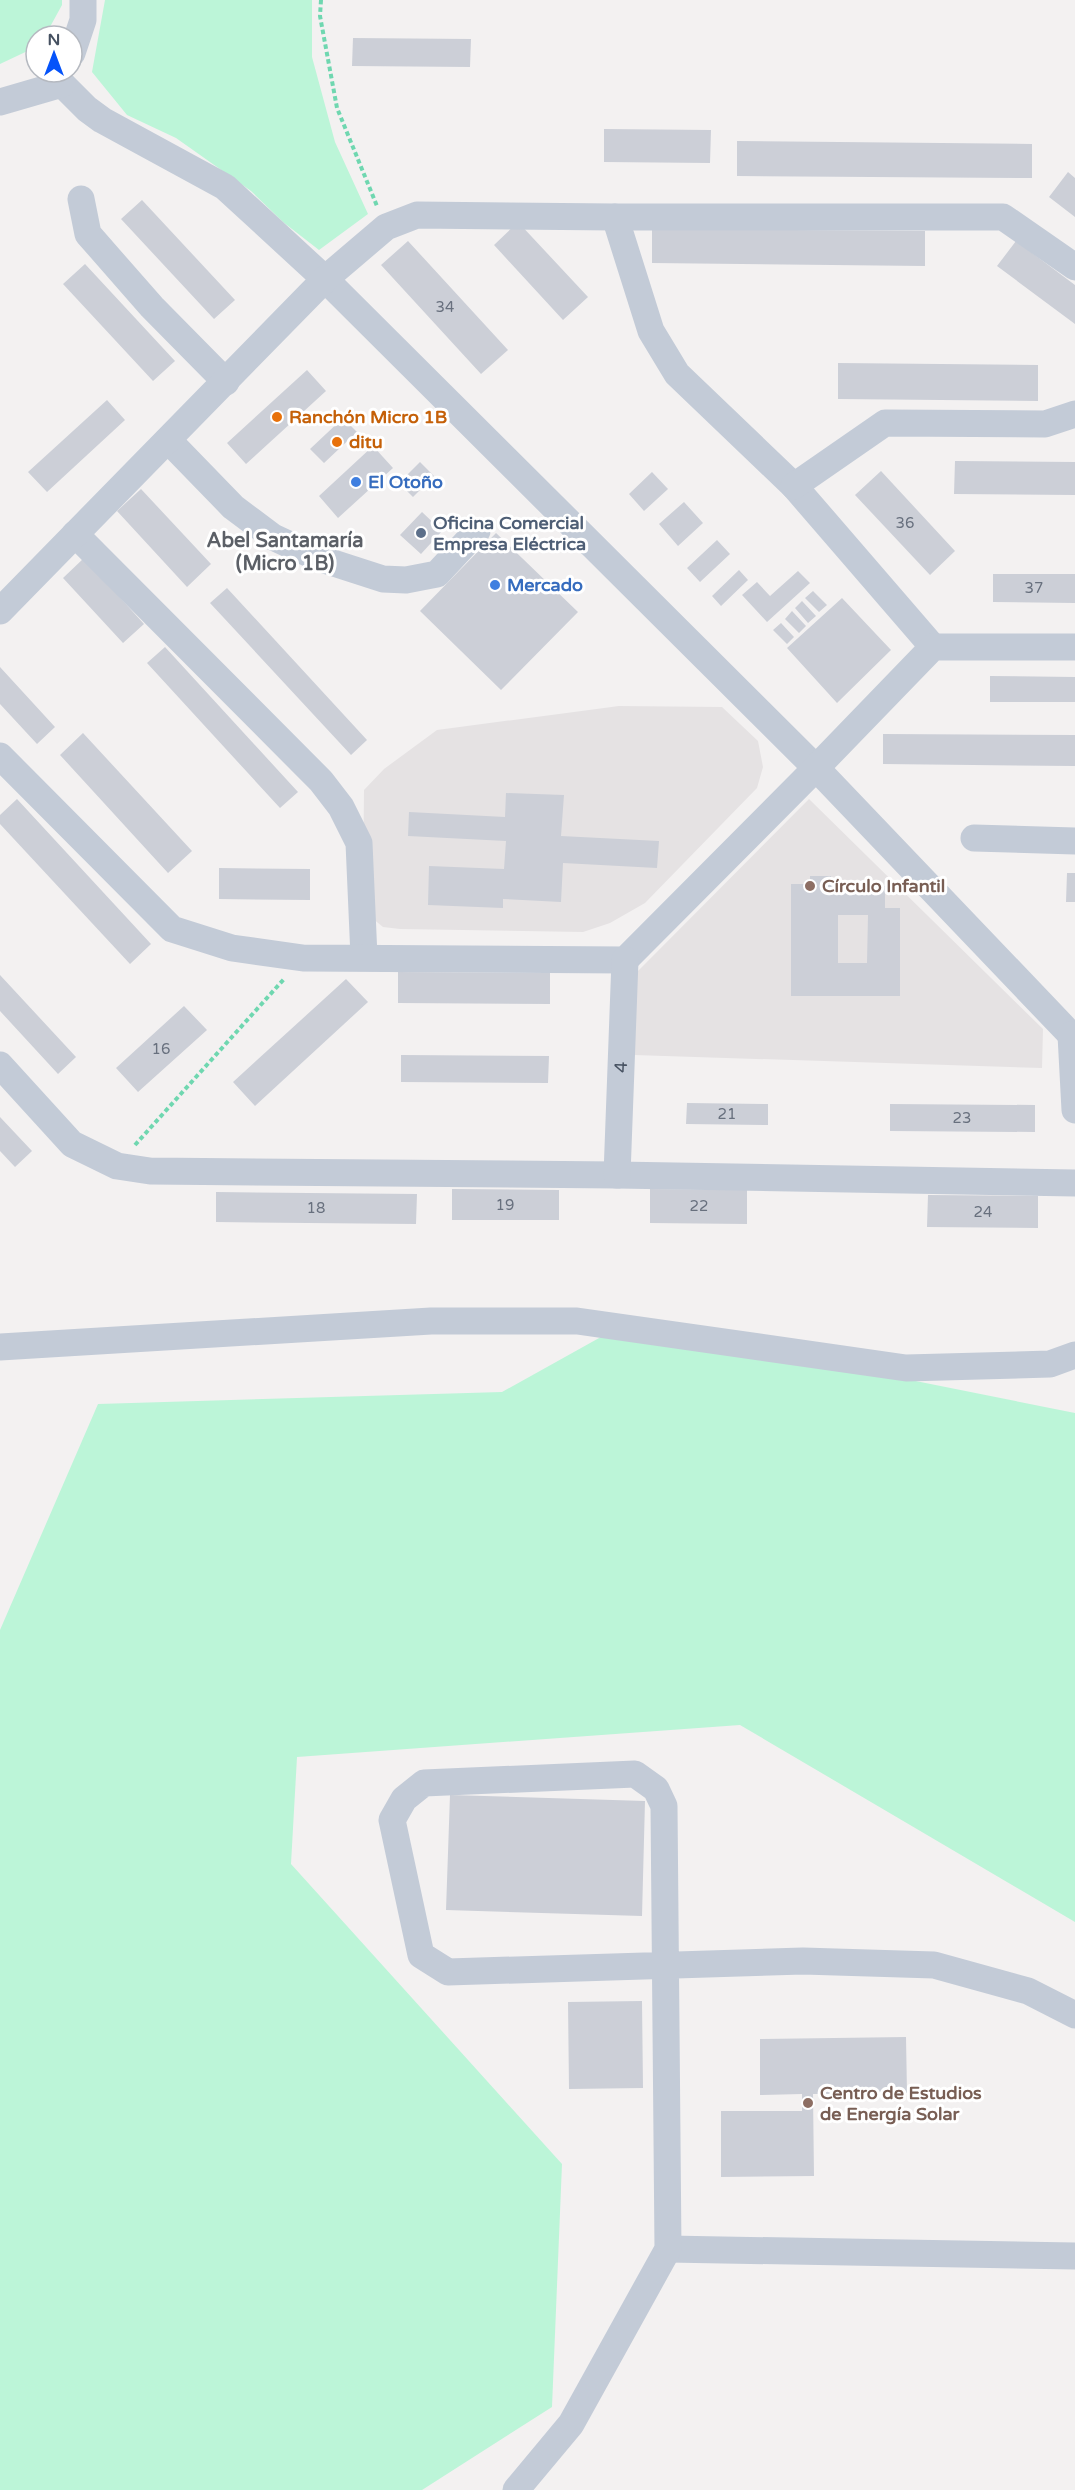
<svg xmlns="http://www.w3.org/2000/svg" width="1075" height="2490" font-family="'Varela Round',sans-serif">
<style>
.education{fill:#e5e2e3}
.green{fill:#bcf5d8}
.building{fill:#cccfd7;fill-rule:evenodd}
.lines{fill:none;stroke-linecap:round;stroke-linejoin:round}
.path{stroke:#6fd7b0;stroke-width:4;stroke-dasharray:4.5 3;stroke-linecap:butt}
.minor{stroke:#c3cbd7;stroke-width:27}
.food-dot{fill:#e8710a;stroke:#fff;stroke-width:2}
.shop-dot{fill:#3f7fe0;stroke:#fff;stroke-width:2}
.service-dot{fill:#5c6f8a;stroke:#fff;stroke-width:2}
.education-dot{fill:#8d6e63;stroke:#fff;stroke-width:2}
.labels{text-anchor:middle;dominant-baseline:central;stroke-width:6;stroke-linejoin:round;paint-order:stroke}
.number-label{font-size:15px;fill:#68707e}
.food-label{font-size:18px;font-weight:bold;fill:#c56008;stroke:#fff;text-anchor:start}
.shop-label{font-size:18px;font-weight:bold;fill:#366cbe;stroke:#fff;text-anchor:start}
.service-label{font-size:18px;font-weight:bold;fill:#4e5e75;stroke:#fff;text-anchor:start}
.education-label{font-size:18px;font-weight:bold;fill:#785e54;stroke:#fff;text-anchor:start}
.street-label{font-size:18px;fill:#465161;stroke:#fff}
.neighbourhood-label{font-size:20px;font-weight:bold;fill:#5c6067;stroke:#fff}
</style>
<rect width="100%" height="100%" fill="#f3f1f1"/>
<!-- education -->
<path class="education" d="M619 706 722 707 758 741 763 767 757 788 645 903 610 923 583 932 400 929 383 927 372 918 363 896 364 790 384 769 437 730Z
M809 799 1043 1029 1042 1068 634 1055 637 972Z"/>
<!-- green -->
<path class="green" d="M0 0H62V5L45 36H36V47L0 64Z
M105 0H312V57L335 142 368 214 319 250 283 222 251 191 176 138 127 115 92 72Z
M626 1323 1075 1413V1922L740 1725 297 1757 291 1864 562 2164 552 2407 422 2490H0V1630L98 1404 502 1392Z"/>
<!-- building -->
<path class="building" d="M353 38 471 39 470 67 352 66Z
M604 129 711 130 710 163 604 162Z
M737 141 1032 144V178L737 176Z
M1068 172 1075 178V217L1049 197Z
M142 200 235 300 214 319 121 219Z
M518 222 588 297 563 320 494 245Z
M652 229 925 231V266L652 263Z
M408 241 508 350 481 374 381 265Z
M1016 241 1075 285V324L997 266Z
M85 264 175 361 153 381 63 284Z
M838 363 1038 365V401L838 399Z
M307 370 326 391 246 464 227 443Z
M107 400 125 420 47 492 28 472Z
M343 418 357 432 324 463 310 449Z
M373 446 393 468 338 518 319 496Z
M955 461 1075 462V495L954 494Z
M420 462 434 476 413 497 399 483Z
M881 471 955 551 930 575 855 495Z
M652 472 668 489 644 511 629 494Z
M141 489 211 564 187 587 117 511Z
M684 502 703 523 678 546 659 524Z
M422 512 442 531 421 554 400 535Z
M496 533 578 612 501 690 420 611Z
M717 540 730 554 700 582 687 568Z
M84 558 144 624 123 643 63 578Z
M739 570 748 580 721 606 712 596Z
M798 571 810 583 767 622 742 595 757 582 770 596Z
M993 574H1075V603L993 602Z
M227 588 367 740 351 755 210 603Z
M813 591 827 605 819 612 805 598Z
M842 598 891 650 837 703 787 648Z
M802 601 816 616 808 623 795 608Z
M792 611 806 626 799 633 785 619Z
M781 623 794 637 787 644 773 630Z
M165 647 298 792 280 808 147 663Z
M0 667 55 727 37 744 0 704Z
M990 676 1075 677V702H990Z
M83 733 192 851 168 873 60 755Z
M883 734 1075 735V766L883 764Z
M506 793 564 795 561 836 659 841 657 868 563 863 561 902 503 899V908L428 905 429 866 504 869 506 841 408 836 409 812 505 817Z
M17 799 151 944 130 964 0 824V815Z
M219 868 310 869V900L219 899Z
M1067 873H1075V902H1066Z
M810 876H831V886H885V908H900V996H791V884H810ZM838 915H868L867 963H838Z
M398 972 550 973V1004L398 1003Z
M0 975 76 1057 58 1074 0 1011Z
M346 979 368 1002 255 1106 233 1082Z
M184 1006 207 1030 138 1092 116 1068Z
M401 1055 549 1056 548 1083 401 1082Z
M687 1103 768 1104V1125L686 1124Z
M890 1104 1035 1105V1132L890 1131Z
M0 1117 32 1151 15 1167 0 1151Z
M452 1189 559 1190V1220H452Z
M650 1189 747 1190V1224L650 1223Z
M216 1192 417 1194 416 1224 216 1222Z
M928 1195 1038 1196V1228L927 1227Z
M450 1795 645 1801 642 1916 446 1910Z
M642 2001 643 2088 569 2089 568 2002Z
M906 2037 907 2093 813 2094 814 2176 721 2177V2111H802V2094L760 2095V2039Z"/>
<g class="lines">
<!-- path -->
<path class="path" d="M321 0 320 16 337 108 377 206
M135 1145 284 979"/>
<!-- minor -->
<g class="minor">
<path d="M72 53 83 20V0"/>
<path d="M62 84 87 109 102 120 225 187 325 279 816 768 1071 1035H1075"/>
<path d="M0 102 62 84"/>
<path d="M81 199 88 234 152 307 226 382"/>
<path d="M615 217 651 331 677 374 794 486 933 647"/>
<path d="M168 440 233 507 273 537 318 558 383 579 406 580 437 574 477 531"/>
<path d="M794 486 885 423 1045 424 1075 414"/>
<path d="M75 534 321 781 341 807 359 843 364 957"/>
<path d="M0 611 325 279 386 227 417 215 615 217H1003L1075 267"/>
<path d="M0 756 172 929 232 948 303 958 625 960 816 768 933 647H1075"/>
<path d="M974 838 1075 841"/>
<path d="M1071 1035 1075 1110"/>
<path d="M0 1065 72 1144 117 1166 150 1171 617 1175 1075 1183"/>
<path id="s1" d="M617 1175 625 960"/>
<path d="M0 1347 431 1321H577L906 1368 1050 1364 1075 1355"/>
<path d="M668 2249 1075 2256"/>
<path d="M516 2490 571 2424 668 2249 664 1806 656 1789 635 1774 424 1783 404 1799 392 1820 421 1955 448 1972 803 1961 934 1965 1028 1991 1075 2015"/>
</g>
</g>
<!-- markers -->
<g class="food-dot">
<circle cx="277" cy="417" r="6"/>
<circle cx="337" cy="442" r="6"/>
</g>
<g class="shop-dot">
<circle cx="356" cy="482" r="6"/>
<circle cx="495" cy="585" r="6"/>
</g>
<circle class="service-dot" cx="421" cy="533" r="6"/>
<g class="education-dot">
<circle cx="810" cy="886" r="6"/>
<circle cx="808" cy="2103" r="6"/>
</g>
<g class="labels">
<!-- number labels -->
<g class="number-label">
<text x="445" y="307">34</text>
<text x="905" y="523">36</text>
<text x="1034" y="588">37</text>
<text x="161" y="1049">16</text>
<text x="727" y="1114">21</text>
<text x="962" y="1118">23</text>
<text x="505" y="1205">19</text>
<text x="699" y="1206">22</text>
<text x="316" y="1208">18</text>
<text x="983" y="1212">24</text>
</g>
<!-- food labels -->
<g class="food-label">
<text x="289" y="417">Ranchón Micro 1B</text>
<text x="349" y="442">ditu</text>
</g>
<!-- shop labels -->
<g class="shop-label">
<text x="368" y="482">El Otoño</text>
<text x="507" y="585">Mercado</text>
</g>
<!-- service labels -->
<g class="service-label">
<text x="433" y="523">Oficina Comercial<tspan x="433" dy="21">Empresa Eléctrica</tspan></text>
</g>
<!-- education labels -->
<g class="education-label">
<text x="822" y="886">Círculo Infantil</text>
<text x="820" y="2093">Centro de Estudios<tspan x="820" dy="21">de Energía Solar</tspan></text>
</g>
<!-- street labels -->
<g class="street-label">
<text stroke="none"><textPath href="#s1" startOffset="108">4</textPath></text>
</g>
<!-- neighbourhood labels -->
<g class="neighbourhood-label">
<text x="285" y="541">Abel Santamaría<tspan x="285" dy="23">(Micro 1B)</tspan></text>
</g>
</g>
<!-- north arrow -->
<g transform="translate(54 54)"><circle r="28" fill="#ffffff" stroke="#b5b9c0" stroke-width="1.5"/>
<path d="M0-4.5L10 22L0 15L-10 22Z" fill="#0553fa"/>
<text y="-9" font-size="16" font-weight="bold" text-anchor="middle" fill="#465161">N</text>
</g>
</svg>
